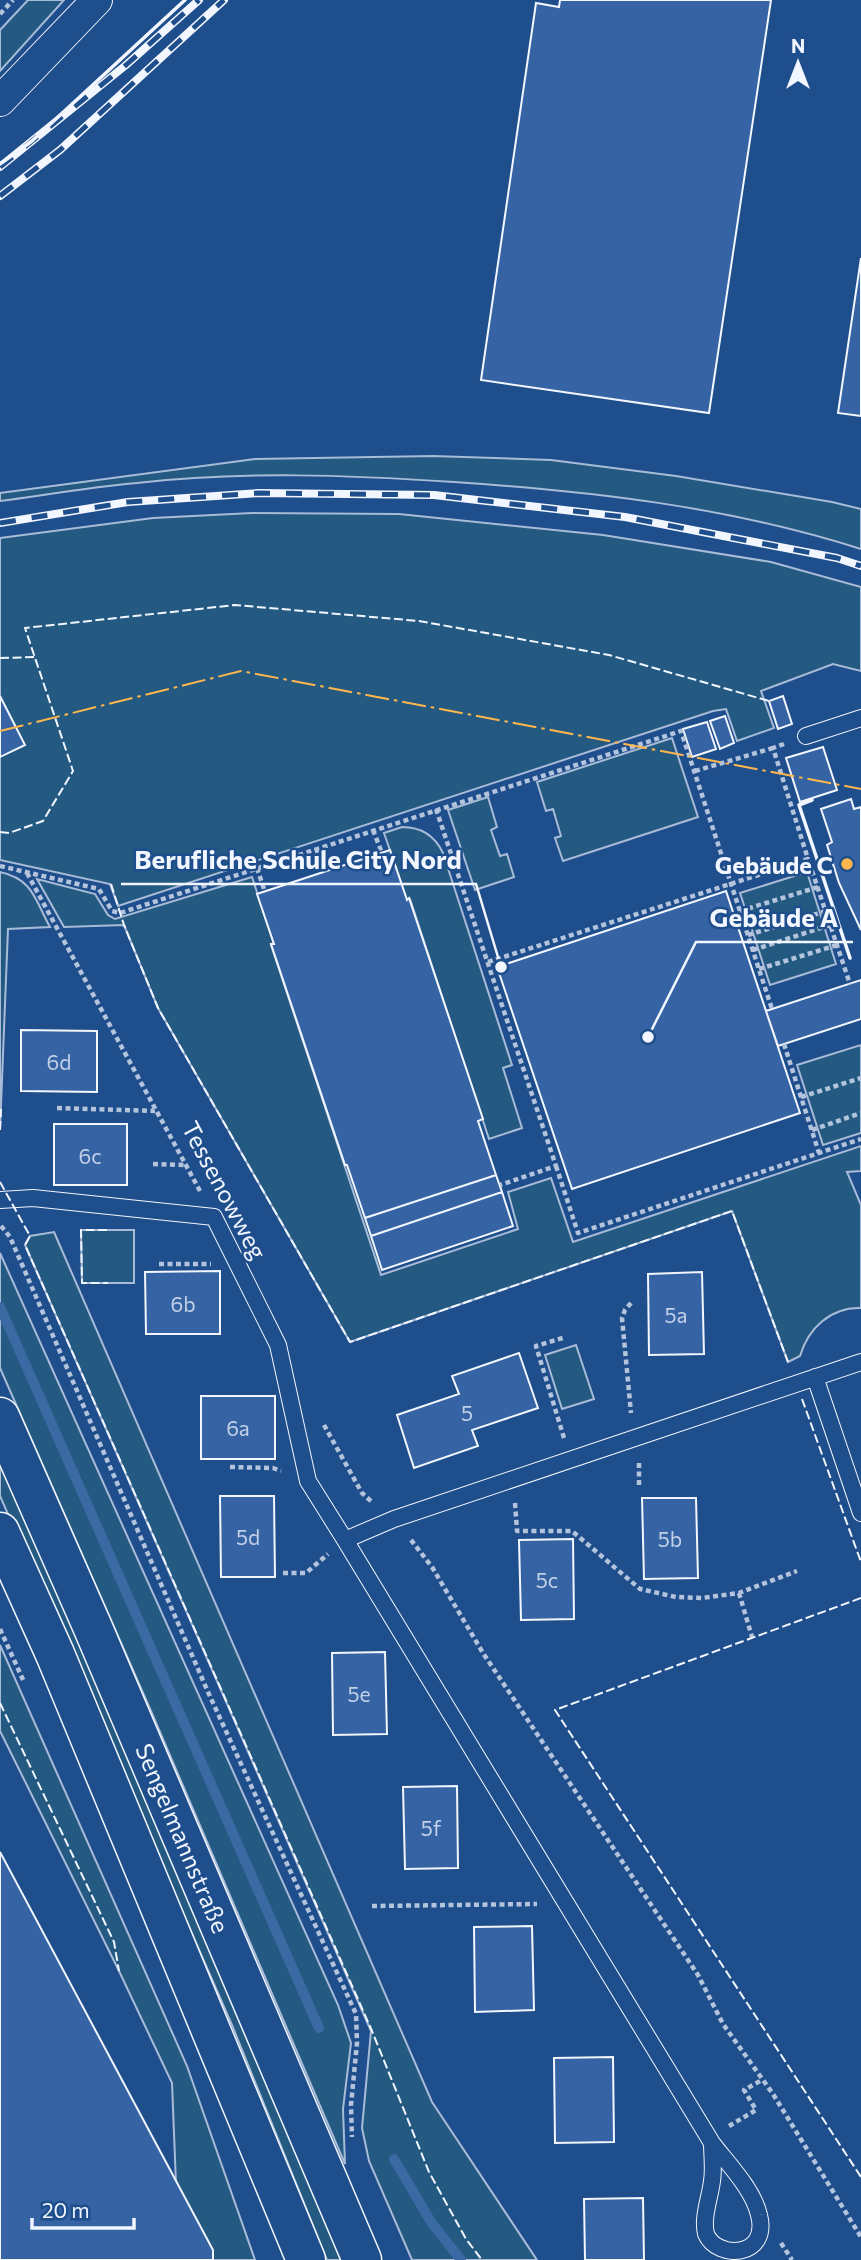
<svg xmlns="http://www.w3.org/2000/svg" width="861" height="2260" font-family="Commissioner,sans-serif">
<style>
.green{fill:#245a82;stroke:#a8bbd7;stroke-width:2}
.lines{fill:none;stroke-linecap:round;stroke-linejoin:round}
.stream{stroke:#3b69a3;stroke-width:10}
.building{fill:#3563a3;stroke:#f2f6ff;stroke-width:2}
.service-casing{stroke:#f2f6ff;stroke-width:18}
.minor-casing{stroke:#f2f6ff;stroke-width:32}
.primary-casing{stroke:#f2f6ff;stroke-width:41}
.path{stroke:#b3c4dc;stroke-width:4.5;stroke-dasharray:5 3.5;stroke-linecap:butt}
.service{stroke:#1f4e8c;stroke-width:16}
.minor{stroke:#1f4e8c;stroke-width:30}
.primary{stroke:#1f4e8c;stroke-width:38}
.rail-casing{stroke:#f2f6ff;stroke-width:8}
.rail{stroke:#1f4e8c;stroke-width:5;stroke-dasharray:16;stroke-linecap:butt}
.fence{stroke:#f2f6ff;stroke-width:2;stroke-dasharray:9 3.5;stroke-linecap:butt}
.wall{stroke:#f2f6ff;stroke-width:3.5}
.power{stroke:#ffb74d;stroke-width:2;stroke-dasharray:24 5 3.5 5;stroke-linecap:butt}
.poi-dot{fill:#ffb74d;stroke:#1f4e8c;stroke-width:2.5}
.labels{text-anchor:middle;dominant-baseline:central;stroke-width:5;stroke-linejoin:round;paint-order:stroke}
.number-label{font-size:21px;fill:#c3d1e8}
.poi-label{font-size:24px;font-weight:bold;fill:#f2f6ff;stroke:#1f4e8c;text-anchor:end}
.street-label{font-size:24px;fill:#f2f6ff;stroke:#1f4e8c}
.leader{fill:none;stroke:#f2f6ff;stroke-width:2.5}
.callout-dot{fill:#f2f6ff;stroke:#1f4e8c;stroke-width:2.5}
.callout-label{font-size:26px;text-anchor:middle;font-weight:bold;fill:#f2f6ff;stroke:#1f4e8c;stroke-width:5;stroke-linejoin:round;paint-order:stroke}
</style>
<rect width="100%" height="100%" fill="#1f4e8c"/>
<!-- green -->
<path class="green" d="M28 0H64L0 71V30Z
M433 456 551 460 676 476 832 502 861 509V549C730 507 591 491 454 482 349 475 242 471 137 483 91 487 45 495 0 501V493L255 459Z
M252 513 399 514 603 535 771 562 861 587V671L833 664 761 691 774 728 737 741 726 709 713 711 118 906 110 884 0 860V538L153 518Z
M672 738 698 817 563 861 555 838 561 836 553 809 546 811 537 782Z
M488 797 497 827 491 830 500 856 507 854 514 877 475 890 448 810Z
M402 827C421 827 435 836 443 853L512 1065 503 1068 522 1128 489 1139 410 899 407 900 384 833Z
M0 872C33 879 35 900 50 927L8 929 0 1130Z
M807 872 836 964 770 985 740 893Z
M252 877 274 944 271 945 381 1275 518 1229 508 1192 551 1178 573 1242 861 1146V1171L847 1172 861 1205V1308C830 1307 808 1329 800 1356L788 1362 732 1211 350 1342 158 1008 124 925 64 927 37 879 95 894 108 915 115 919Z
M861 1045V1133L823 1145 797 1065Z
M81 1230H134V1283H82Z
M54 1232 432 2102 537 2260H412L369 2161 362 2128 371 2031 25 1245 30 1236Z
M0 1253 338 2005 351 2043 343 2109 345 2164 151 1711 0 1368Z
M576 1345 594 1399 562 1409 545 1355Z
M0 1462 242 2015 341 2260H327L232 2025 0 1496Z
M0 1645 187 2066 255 2260H213L176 2184 172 2083 119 1971 0 1731Z"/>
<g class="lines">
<!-- stream -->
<path class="stream" d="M0 1307 319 2028
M394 2159 431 2222 461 2260"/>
</g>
<!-- building -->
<path class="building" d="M560 0H771L709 413 481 380 536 3 559 7Z
M861 258V416L838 413Z
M0 696 25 745 0 757Z
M783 696 792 724 778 729 769 701Z
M725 716 734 743 720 749 710 721Z
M707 722 716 749 692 757 683 729Z
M823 747 837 790 800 802 786 758Z
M851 799 854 809 861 807V930L839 883 827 845 832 842 821 809Z
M390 850 407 900 409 898 483 1119 478 1121 496 1175 365 1218 347 1165H345L271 944H274L257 894Z
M726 891 800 1113 572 1189 497 967Z
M861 980V1019L778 1046 766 1011Z
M21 1030 97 1031V1092L21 1091Z
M54 1124H127V1185H54Z
M496 1175 502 1192 371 1236 365 1218Z
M502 1192 513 1226 382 1270 371 1236Z
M220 1271V1334H146L145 1272Z
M702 1272 704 1354 649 1355 648 1274Z
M519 1353 538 1408 472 1430 478 1446 414 1468 397 1415 459 1394 452 1376Z
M201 1396H275V1459H201Z
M220 1496H274L275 1577H221Z
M642 1498H696L698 1578 644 1579Z
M573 1539 574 1619 521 1620 519 1540Z
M385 1652 387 1734 333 1735 332 1653Z
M457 1786 458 1868 405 1869 403 1787Z
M0 1852 213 2250V2260H0Z
M532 1926 534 2010 475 2012 474 1927Z
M613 2057 614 2142 555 2143 554 2058Z
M643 2198 644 2260H585L584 2199Z"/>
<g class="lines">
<!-- service casing -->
<g class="service-casing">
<path id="service" d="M806 736 861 718
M0 1200 33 1198 214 1217 278 1345 308 1481 345 1540
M815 1377 861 1513
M712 2143C728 2164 753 2189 759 2215 770 2258 717 2260 706 2234 702 2217 710 2198 712 2181 714 2169 712 2155 712 2143L345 1540 394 1519 861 1362"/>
</g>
<!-- minor casing -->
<g class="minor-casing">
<path id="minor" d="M0 101 97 0"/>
</g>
<!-- primary casing -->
<g class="primary-casing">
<path id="primary" d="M0 1417 93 1628 362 2260
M0 1532 55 1654 306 2260"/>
</g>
<!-- path -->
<path class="path" d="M0 14 13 0
M784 744 773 748 808 859
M695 771 773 748
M436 809 556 1166 500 1185
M373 830 382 853
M316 848 324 872
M0 866 99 889 112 911 120 913 681 731 772 1009
M257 868 265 892
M27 873 200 1191
M740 911 818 887
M748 935 826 911
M753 950 830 925
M488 962 808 859 850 984
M759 969 837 945
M784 1044 819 1153
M801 1097 861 1078
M57 1108 155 1111
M812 1130 861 1113
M153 1164 185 1165
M556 1166 578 1233 861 1139
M1 1226 10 1237 208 1692 356 2014 357 2043 351 2105 352 2137
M159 1264H211
M631 1303 625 1310 622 1318 631 1413
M324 1425 362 1493 373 1503
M564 1438 536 1346 566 1337
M639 1463V1486
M230 1467 273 1468 281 1471
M515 1503 517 1531H572L640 1589 676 1597 702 1598 739 1593 797 1571
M411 1540 432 1567 483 1653 698 1975 723 2024 773 2094 861 2237
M283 1573H306L328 1554
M739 1593 752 1637
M0 1629 24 1682
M372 1906 537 1904
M729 2126 756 2110 744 2090 762 2080
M781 2243 792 2260"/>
<!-- service -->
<use href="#service" class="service"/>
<!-- minor -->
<use href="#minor" class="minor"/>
<!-- primary -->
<use href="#primary" class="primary"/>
<!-- rail casing -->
<g class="rail-casing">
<path id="rail" d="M0 167 126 65 199 0
M0 196 60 150 224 0
M0 523 128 502 259 493 434 495 625 517 837 558 861 566"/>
</g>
<!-- rail -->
<use href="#rail" class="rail"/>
<!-- fence -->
<path class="fence" d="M0 658 35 657
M0 832 9 833 43 821 73 771 25 628 235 605 419 621 609 655 769 701
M111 884 124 925 158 1008 350 1342 732 1211 788 1362
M0 1130 1 1109
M0 1182 30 1236 25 1245 372 2031 429 2172 466 2239 482 2260
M107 1230H81L82 1283H108
M802 1399 861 1562
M861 1598 555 1710 861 2177
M0 1703 114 1942 119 1971"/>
<!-- wall -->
<path class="wall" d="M0 164 32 141 185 0
M812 800 799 805 850 958"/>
<!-- power -->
<path class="power" d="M0 731 241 671 861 789"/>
</g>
<!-- markers -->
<circle class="poi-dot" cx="847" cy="864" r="7"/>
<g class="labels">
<!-- number labels -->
<g class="number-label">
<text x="59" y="1061">6d</text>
<text x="90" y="1155">6c</text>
<text x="183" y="1303">6b</text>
<text x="676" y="1314">5a</text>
<text x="467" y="1412">5</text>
<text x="238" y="1427">6a</text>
<text x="248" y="1536">5d</text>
<text x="670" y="1538">5b</text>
<text x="547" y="1579">5c</text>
<text x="359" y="1693">5e</text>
<text x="431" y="1827">5f</text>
</g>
<!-- poi labels -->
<g class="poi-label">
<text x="833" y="864">Gebäude C</text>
</g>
<!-- street labels -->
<g class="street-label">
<text transform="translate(225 1190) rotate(62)">Tessenowweg</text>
<text transform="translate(183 1838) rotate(67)">Sengelmannstraße</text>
</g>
</g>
<!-- callouts -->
<path class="leader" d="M501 967L476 884H121M648 1037L696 942H853"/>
<g class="callout-dot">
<circle cx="501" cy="967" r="7"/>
<circle cx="648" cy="1037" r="7"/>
</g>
<g class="callout-label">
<text x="298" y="869">Berufliche Schule City Nord</text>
<text x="774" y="927">Gebäude A</text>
</g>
<!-- north arrow -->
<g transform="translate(798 63)" stroke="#1f4e8c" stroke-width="5" paint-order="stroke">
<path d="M0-5L12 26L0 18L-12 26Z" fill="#f2f6ff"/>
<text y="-10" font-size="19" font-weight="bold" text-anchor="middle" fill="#f2f6ff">N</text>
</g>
<!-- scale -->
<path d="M32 2218v10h102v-10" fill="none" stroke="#f2f6ff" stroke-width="3.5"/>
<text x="42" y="2218" font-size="21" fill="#f2f6ff" stroke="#1f4e8c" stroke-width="5" paint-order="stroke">20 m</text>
</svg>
